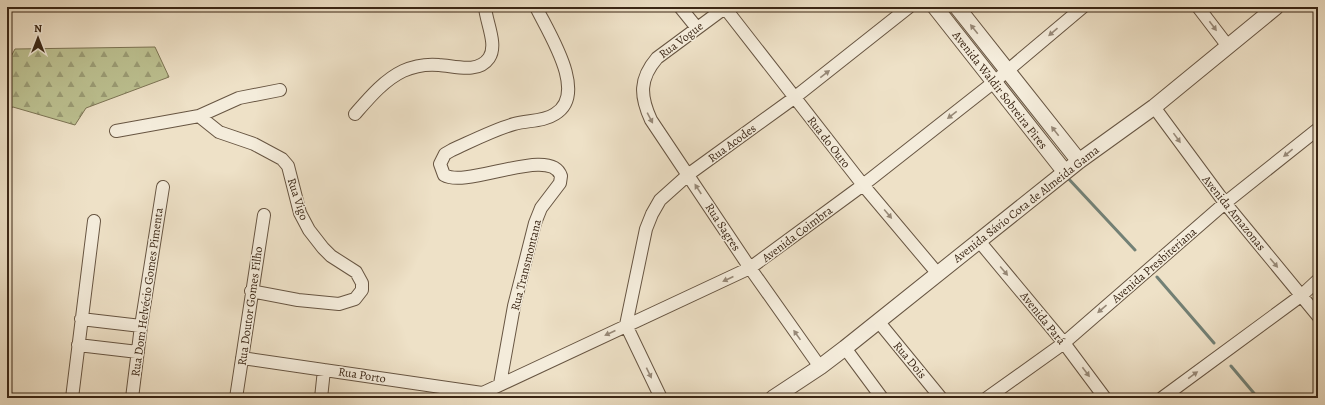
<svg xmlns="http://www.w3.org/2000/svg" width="1325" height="405" font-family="Alegreya,serif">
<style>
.forest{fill:url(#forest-firs);stroke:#7c7454}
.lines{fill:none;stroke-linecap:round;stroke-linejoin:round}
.stream{stroke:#738176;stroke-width:3}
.minor-casing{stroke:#675542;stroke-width:14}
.tertiary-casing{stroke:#675542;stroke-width:17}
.minor{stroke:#f4ecdb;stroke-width:12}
.tertiary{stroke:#f4ecdb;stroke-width:15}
.oneway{fill:#978978}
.labels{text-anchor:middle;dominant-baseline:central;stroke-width:3;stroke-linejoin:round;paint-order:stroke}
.street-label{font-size:12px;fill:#3a2615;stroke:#f4ecdb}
</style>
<defs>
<pattern id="forest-firs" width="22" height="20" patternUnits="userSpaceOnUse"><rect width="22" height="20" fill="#bdc292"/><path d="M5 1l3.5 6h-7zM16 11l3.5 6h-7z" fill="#9b9d76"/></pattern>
</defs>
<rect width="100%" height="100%" fill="#eee1c7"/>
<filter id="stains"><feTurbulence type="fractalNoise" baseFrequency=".005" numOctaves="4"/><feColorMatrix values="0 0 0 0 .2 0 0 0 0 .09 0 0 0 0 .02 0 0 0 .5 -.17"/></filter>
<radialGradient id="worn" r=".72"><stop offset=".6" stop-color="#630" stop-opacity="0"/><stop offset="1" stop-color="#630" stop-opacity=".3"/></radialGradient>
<!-- forest -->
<path class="forest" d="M155 47 169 77 86 108 75 125 13 107 7 109V64L15 49Z"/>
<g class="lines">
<!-- stream -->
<path class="stream" d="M1066 176 1135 250
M1157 277 1214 343
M1231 366 1258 398"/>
<!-- minor casing -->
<g class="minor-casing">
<path id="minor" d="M680 7 697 28
M726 7 657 58C639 79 640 96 651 120L750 268 820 367
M1198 7 1227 45
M725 8 863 185 938 274
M1154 107 1225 203 1318 316
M355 114C369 98 384 80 403 71 414 66 428 64 439 65 455 66 478 74 489 58 498 45 486 22 485 7
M199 116 219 132 254 144 282 159 288 166 300 213 309 230 323 248 331 256 356 272 362 283V290L355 299 339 304 298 300 251 291
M116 131 199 116 239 98 280 90
M979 241 1064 343 1105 398
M81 319 141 326
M878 321 941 398
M78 345 138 352
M845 348 882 398
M242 358 482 393
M500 384 514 306 535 223 541 208 560 183 561 176C551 145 467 189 444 175L440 164 445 154 452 150C472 141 493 130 514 124 527 120 543 122 555 114 589 94 548 32 536 7
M72 398 94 221
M132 398 141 326 163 187
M236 398 264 215
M321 398 324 370
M472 398 750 268 863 185 994 82 1083 7
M661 398 626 325 646 229 652 214 660 200 689 174 794 98 909 7
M987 398 1064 343 1225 203 1318 129
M1162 398 1302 295 1318 280"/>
</g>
<!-- tertiary casing -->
<g class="tertiary-casing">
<path id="tertiary" d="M935 7 1065 172
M957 7 1079 161
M773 398 820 367 845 348 1079 161 1154 107 1276 7"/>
</g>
<!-- minor -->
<use href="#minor" class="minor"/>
<!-- tertiary -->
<use href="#tertiary" class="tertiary"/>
</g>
<!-- one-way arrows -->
<defs><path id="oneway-solid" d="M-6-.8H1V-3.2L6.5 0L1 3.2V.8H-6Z"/></defs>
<g class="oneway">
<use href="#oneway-solid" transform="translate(1213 26) rotate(53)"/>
<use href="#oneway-solid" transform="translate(974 29) rotate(-129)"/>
<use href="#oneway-solid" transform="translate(1053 32) rotate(139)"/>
<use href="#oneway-solid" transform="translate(825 74) rotate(-38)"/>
<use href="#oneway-solid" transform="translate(952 115) rotate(142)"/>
<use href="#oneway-solid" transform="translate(650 118) rotate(62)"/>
<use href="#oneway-solid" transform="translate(1055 131) rotate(-128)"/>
<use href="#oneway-solid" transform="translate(1177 138) rotate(54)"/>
<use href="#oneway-solid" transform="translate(1288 153) rotate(141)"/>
<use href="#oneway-solid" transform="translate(698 189) rotate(-123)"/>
<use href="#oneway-solid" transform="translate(888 214) rotate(50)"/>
<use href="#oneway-solid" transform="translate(1274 263) rotate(50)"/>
<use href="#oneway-solid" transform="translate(1004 271) rotate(50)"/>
<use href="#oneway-solid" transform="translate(728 279) rotate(155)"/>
<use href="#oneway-solid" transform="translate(1102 309) rotate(139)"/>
<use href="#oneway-solid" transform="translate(610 333) rotate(155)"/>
<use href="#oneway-solid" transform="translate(797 335) rotate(-125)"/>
<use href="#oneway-solid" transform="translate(1086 372) rotate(53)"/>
<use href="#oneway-solid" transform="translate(649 373) rotate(64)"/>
<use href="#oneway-solid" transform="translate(1193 375) rotate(-36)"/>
</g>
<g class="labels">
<!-- street labels -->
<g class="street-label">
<text transform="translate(681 40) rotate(-37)">Rua Vogue</text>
<text transform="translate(1000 90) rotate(52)">Avenida Waldir Sobreira Pires</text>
<text transform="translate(829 142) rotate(52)">Rua do Ouro</text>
<text transform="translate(732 143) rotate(-36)">Rua Acodes</text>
<text transform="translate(298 199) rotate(72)">Rua Vigo</text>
<text transform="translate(1026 204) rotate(-38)">Avenida Sávio Cota de Almeida Gama</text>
<text transform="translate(1234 213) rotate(51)">Avenida Amazonas</text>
<text transform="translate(723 227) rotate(57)">Rua Sagres</text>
<text transform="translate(797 234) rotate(-37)">Avenida Coimbra</text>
<text transform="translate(526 265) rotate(-76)">Rua Transmontana</text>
<text transform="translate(1154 265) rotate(-41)">Avenida Presbiteriana</text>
<text transform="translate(147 292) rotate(-82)">Rua Dom Helvécio Gomes Pimenta</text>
<text transform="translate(250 306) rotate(-82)">Rua Doutor Gomes Filho</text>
<text transform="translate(1043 318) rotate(51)">Avenida Pará</text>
<text transform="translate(910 360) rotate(50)">Rua Dois</text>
<text transform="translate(362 375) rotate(9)">Rua Porto</text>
</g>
</g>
<!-- margin -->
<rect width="1325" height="405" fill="none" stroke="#eee1c7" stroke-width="24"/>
<rect x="8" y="8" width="1309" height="389" fill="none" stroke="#3a2615" stroke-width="2"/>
<rect x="12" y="12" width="1301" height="381" fill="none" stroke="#3a2615"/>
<!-- north arrow -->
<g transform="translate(38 38)" stroke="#f4ecdb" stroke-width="3" paint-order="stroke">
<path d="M0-3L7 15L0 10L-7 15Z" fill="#3a2615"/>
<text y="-6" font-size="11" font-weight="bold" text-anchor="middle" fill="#3a2615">N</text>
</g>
<rect width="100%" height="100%" filter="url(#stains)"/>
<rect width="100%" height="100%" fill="url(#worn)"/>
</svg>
